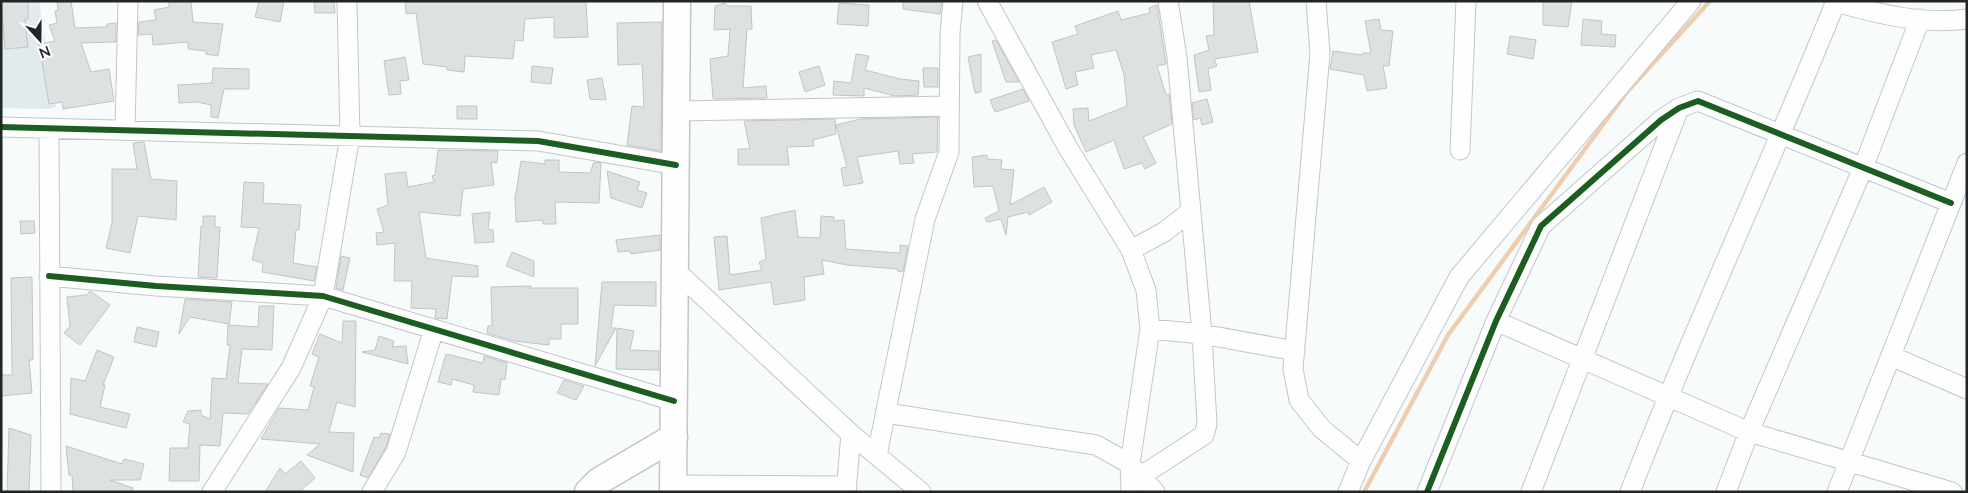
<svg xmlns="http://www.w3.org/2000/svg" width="1968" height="493" font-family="Lato,sans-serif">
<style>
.built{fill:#e1ebee}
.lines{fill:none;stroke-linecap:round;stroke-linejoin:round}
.stream{stroke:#efceb0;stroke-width:4.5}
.building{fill:#dee1e2;stroke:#c2c5c6}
.street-casing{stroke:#c3c6c7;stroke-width:21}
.secondary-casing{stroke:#c3c6c7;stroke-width:29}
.street{stroke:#fefeff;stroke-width:19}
.secondary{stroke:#fefeff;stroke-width:26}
.cycleway-casing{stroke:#fff;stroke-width:9}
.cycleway{stroke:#1b5e20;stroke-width:6}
</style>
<rect width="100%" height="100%" fill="#f7fbfc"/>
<!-- built -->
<path class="built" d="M1 1H39L56 107 49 109 1 108Z"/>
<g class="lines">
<!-- stream -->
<path class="stream" d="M1364 492 1448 335 1627 92 1710 1"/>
</g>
<!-- building -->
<path class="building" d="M1 1H28V19H25L28 47 5 49Z
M57 1H71L75 28 107 27V24L116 23V42L81 43 91 72 109 69 114 101 63 109 62 102 49 104 39 44 55 41 49 25 57 23 55 11 58 10Z
M169 1H191L193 22 223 24 218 56 206 54V51L188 49V42L153 45 152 34 138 35 139 22 156 20 154 10 169 7Z
M259 1H284L280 22 255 17Z
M314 1H334L335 13H315Z
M405 1H586L588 37 554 38V17L525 19 523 41 515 40 513 59 465 56 464 72 447 70V67L423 64 416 13 406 14Z
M903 1H942L940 14 903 9Z
M1213 1H1249L1258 52 1214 59 1217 66 1208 69 1211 90 1199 92 1194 55 1209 50 1206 36 1214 35Z
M1543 1H1572L1568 27 1543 25Z
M725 3 727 6H751L752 29H747L743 88 766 86 767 98 713 99 710 59 728 56 730 29 714 30 715 6Z
M839 3 869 5 868 26 837 24Z
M1157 5 1166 64 1157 66 1166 95 1169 94 1172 124 1143 137 1156 163 1145 169 1142 163 1124 169 1114 140 1086 152 1074 125 1073 109 1088 108 1089 121 1127 106 1124 74 1116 50 1091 55 1094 68 1075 72 1078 85 1066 89 1052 42 1078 34 1075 26 1118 11 1121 20 1150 13 1149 8Z
M1379 19 1381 30 1393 31 1389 66H1383L1387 88 1367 91 1364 75 1330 69 1333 51 1362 55 1363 53H1371L1365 21Z
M1583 19 1602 21 1601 34 1616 35 1615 47 1581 45Z
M662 22 661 151 627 145 632 106 644 107 642 64 618 65 617 23Z
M1510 36 1536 40 1533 59 1507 54Z
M996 40 1019 82H1006L992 41Z
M856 54 869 56 865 70 900 79 919 81 918 95 895 96 864 88V96L833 95 834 81 851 83Z
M981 54V92L975 93 968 57Z
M405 57 409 80 400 81 401 94 389 95 384 61Z
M532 66 553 68 551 84 531 82Z
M819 66 825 85 805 92 799 72Z
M213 68 249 69V89H224L218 118 211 117V105L197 102 179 103 178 85 212 83Z
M923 68H938V87H924Z
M602 78 606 100 590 99 587 80Z
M1023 89 1029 101 995 112 990 100Z
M1207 99 1213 122 1202 125 1200 118 1194 120 1192 103Z
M457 106H477V119H457Z
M938 117 937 152 912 154 914 163 900 164 898 151 857 157 863 183 844 186 841 168 847 167 836 125 860 119Z
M835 119 836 134 813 140 814 146 787 147 789 165H738V149H750L744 121Z
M144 142 151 179 177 181 176 220 138 216 130 253 106 248 112 223V169H137L133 143Z
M438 150 498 151 497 163 491 162 494 185 463 189 460 216 419 212 426 258 478 266V277L452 276 447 319 435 318 436 309 411 308 412 281H394L395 243 377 245 376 233 384 232 377 209 388 205 385 174 406 172 408 187 434 182 432 176 435 175Z
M987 155V159L1002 160 1001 169 1014 170 1010 205 1044 187 1052 202 1029 215 1028 212 1008 217 1006 235 1001 219 987 222 985 218 999 211 993 186 974 187 972 157Z
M545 160H559V172L590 173 594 162 601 163 599 203 555 202 556 224H543V220L516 222 515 199 521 161 545 164Z
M607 171 640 182 637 190 647 193 642 208 611 198Z
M244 182 264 183 263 203 301 205 299 230H296L293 263 317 267 314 281 262 272 263 263 252 260 259 228 241 227Z
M795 210 798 237 820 238 821 216 834 217V221L844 220 846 249 900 253V245L908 246 903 272 897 271 898 269 847 265 822 260 824 274 804 277 805 300 774 305 771 282 719 290 714 237 727 236 730 275 762 270 759 262 766 259 761 218Z
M490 212 488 229 493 230 494 242 475 243 472 214Z
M203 216H215V227H220L217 278 198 277 201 226H203Z
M20 221H34L35 233 21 234Z
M660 235V250L631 254 630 251 618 252 616 240Z
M512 252 534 261V277L506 266Z
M341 256 350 258 343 290 336 288Z
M32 277 33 360H29L32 393 1 396V375H12L11 278Z
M602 282H656V306L614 305 611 328H616L595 366Z
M531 286 530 288H578V324H561V339H549V345L514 341 487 333 488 326H492L491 287Z
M90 291 110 305 80 345 64 333 70 326 67 297 87 295Z
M185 299 232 302 229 324 190 317 179 334Z
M259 306H274L272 350 242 349 238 383 268 384 248 414 223 413 220 446 200 445 199 481H169L170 448H188L190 424 183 422 188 411 201 410V415L210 419 212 378 226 379 230 345H227L228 325 258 327Z
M343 321H356L355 407 337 402 329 432 354 433 353 472 307 455 320 444 261 439 279 408 308 410 314 387 310 386 319 357 312 354 320 334 342 343Z
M137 327 159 332 156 347 134 342Z
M617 328 634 331 630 350 659 351V370L616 369Z
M379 336 394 341 392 347 406 346 408 364 362 352 375 350Z
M97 350 114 357 103 385H105L100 407 130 414 126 428 70 414 71 378 85 381Z
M446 354 483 363 484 356 507 363 505 380 501 379 499 395 473 392 474 385 452 379 451 385 438 382Z
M564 380 584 386 576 400 557 393Z
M9 428 31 435 29 492H7Z
M381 433 390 434 386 447 368 478 360 475 374 437 379 438Z
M66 446 122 464 124 459 144 464 140 480H110L133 488 132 492H73L72 475H69Z
M301 461 315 478 299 492H265L280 468 285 474Z"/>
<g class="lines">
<!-- street casing -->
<g class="street-casing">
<path id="street" d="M987 1 1068 148 1131 250 1146 290 1150 329 1130 464 1131 492
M1316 1 1320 53 1293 369 1299 400 1322 429 1361 461
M1836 2C1878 14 1923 25 1967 19
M676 111 949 106
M1 127 538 141 676 165
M49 129 51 492
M125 130 128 1
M1460 150 1466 1
M1131 250 1164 232 1190 212
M674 269 851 434 921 492
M49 276 156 286 323 296 674 401
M1496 321 1749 432 1952 492
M1150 329 1202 334 1295 351
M1891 356 1967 389
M886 413 1096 445 1130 464 1155 492
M877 455 925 219 949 152 950 33 953 1
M1141 476 1204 435 1207 424 1202 334 1177 57 1168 1
M673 485 847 486
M212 492 291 368 323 296 350 136 347 1
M372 492 396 452 434 329
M846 492 851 434
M1348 492 1361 461 1459 277 1691 1
M1427 492 1496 321 1541 226 1661 120 1679 108 1698 101 1951 203
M1531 492 1679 108
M1630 492C1694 326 1770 166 1836 1
M1726 492 1749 432 1863 168 1920 19
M1837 492 1967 163"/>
</g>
<!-- secondary casing -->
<g class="secondary-casing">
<path id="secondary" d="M588 492 599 481 674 437
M673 492 677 1"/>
</g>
<!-- street -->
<use href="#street" class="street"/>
<!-- secondary -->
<use href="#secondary" class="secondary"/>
<!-- cycleway casing -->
<g class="cycleway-casing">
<path id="cycleway" d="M1 127 538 141 676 165
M49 276 156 286 323 296 674 401
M1427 492 1496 321 1541 226 1661 120 1679 108 1698 101 1951 203"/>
</g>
<!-- cycleway -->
<use href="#cycleway" class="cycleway"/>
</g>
<!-- border -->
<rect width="1968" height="493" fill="none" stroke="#222425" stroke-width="5"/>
<!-- north arrow -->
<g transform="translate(40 40) rotate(159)" stroke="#ffffff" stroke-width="4" paint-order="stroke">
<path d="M0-4L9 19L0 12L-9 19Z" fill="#222425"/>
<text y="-8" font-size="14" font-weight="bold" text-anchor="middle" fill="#222425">N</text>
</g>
</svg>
